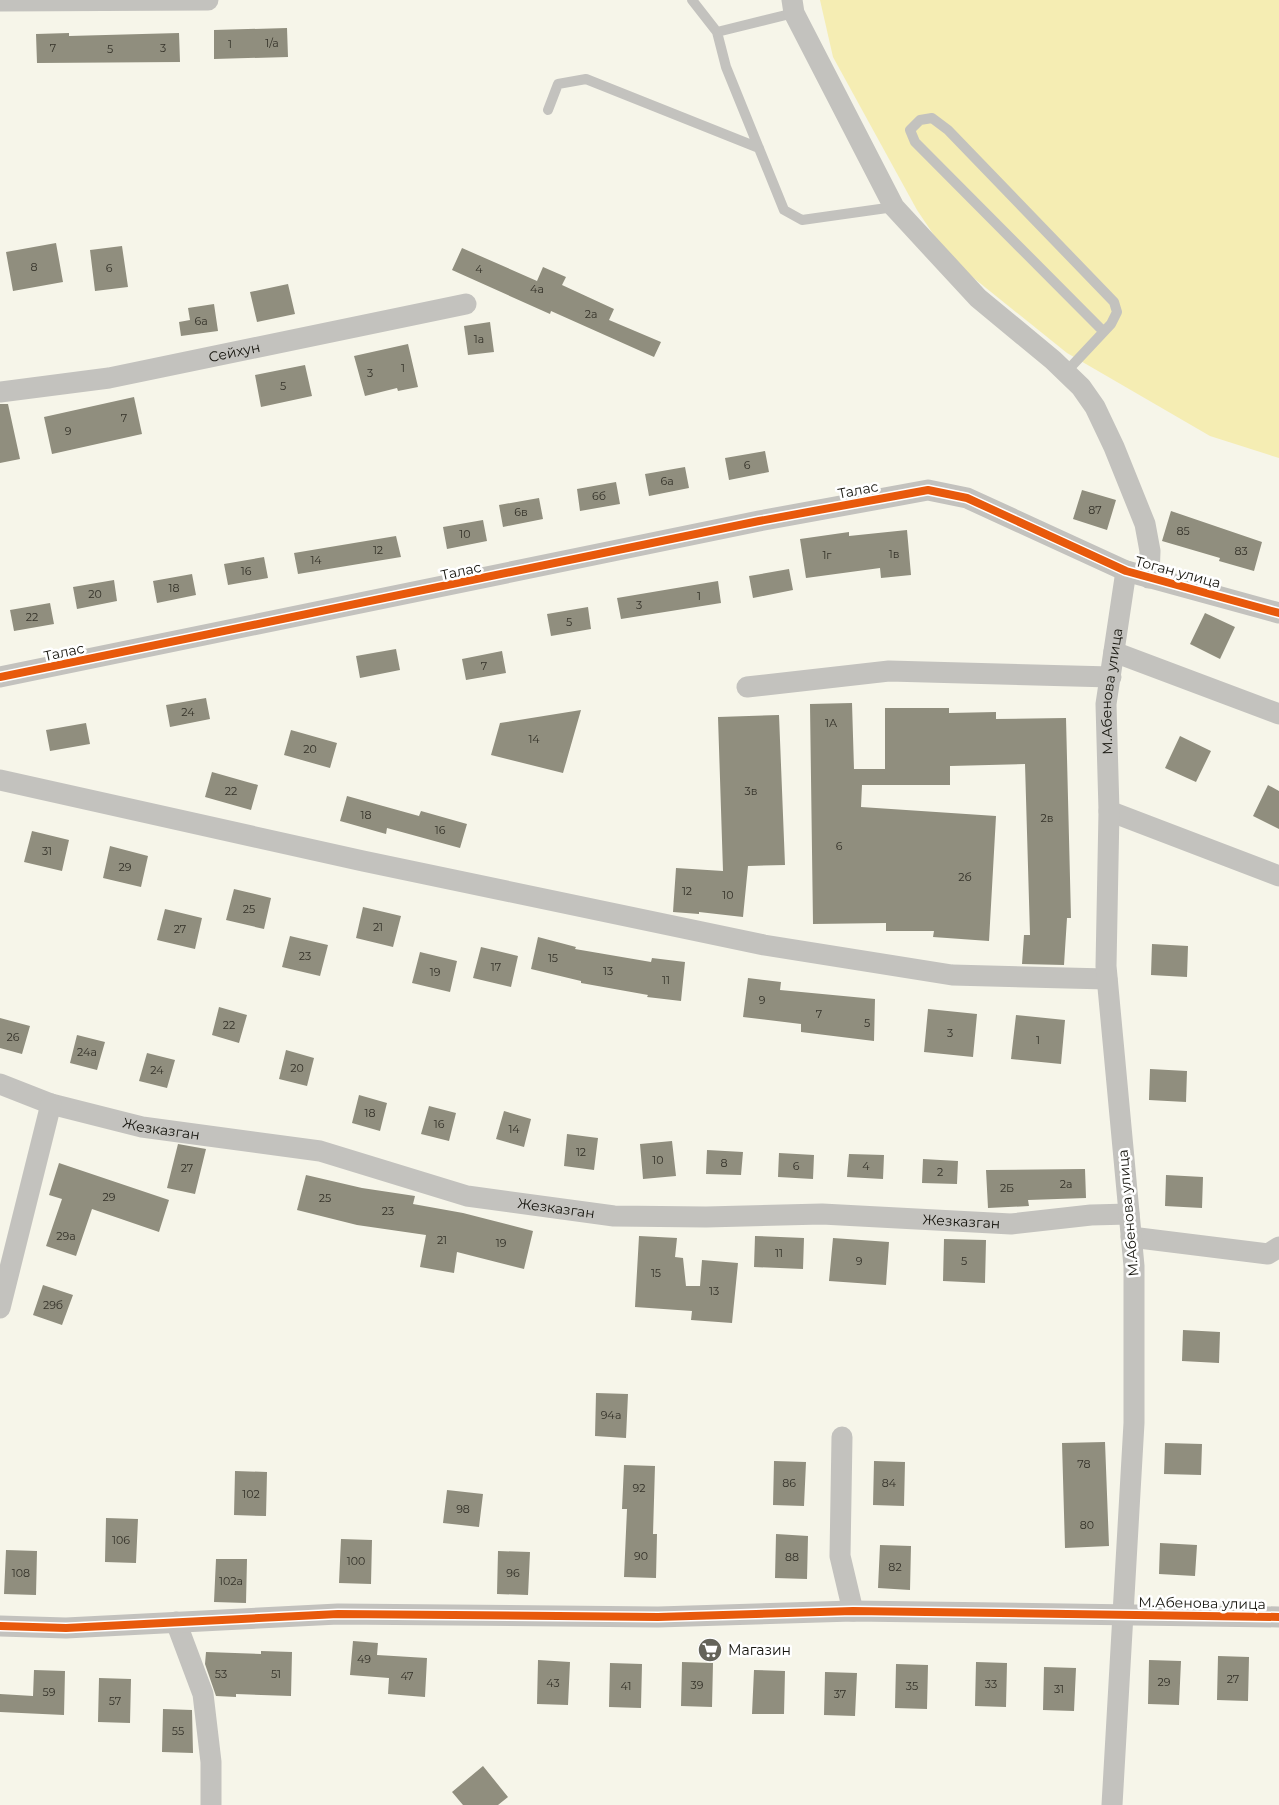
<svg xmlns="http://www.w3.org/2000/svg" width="1279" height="1805" font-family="Montserrat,sans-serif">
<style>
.green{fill:#f5edb3}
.building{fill:#908e7e}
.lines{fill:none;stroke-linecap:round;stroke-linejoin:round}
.lane{stroke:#c3c2be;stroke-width:10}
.street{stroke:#c3c2be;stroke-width:21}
.cycleway-casing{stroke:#fff;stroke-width:11}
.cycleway{stroke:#e8590c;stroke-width:8}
.labels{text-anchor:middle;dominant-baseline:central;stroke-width:5;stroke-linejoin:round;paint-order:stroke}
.number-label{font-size:11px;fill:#343229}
.street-label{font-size:14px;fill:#15140d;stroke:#fff}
.poi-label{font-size:14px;fill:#15140d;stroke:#fff;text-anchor:start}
</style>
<rect width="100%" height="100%" fill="#f6f5e9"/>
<!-- green -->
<path class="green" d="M820 0H1279V458L1210 436 1067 353 950 259 917 210 833 57Z"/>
<!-- building -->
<path class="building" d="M287 28 288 57 214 59V30Z
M69 33V36L179 33 180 62 37 63 36 34Z
M56 243 63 282 13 291 6 252Z
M122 246 128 287 95 291 90 250Z
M462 248 537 281 543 267 566 277 562 285 614 309 609 320 661 342 654 357 551 311 550 314 452 270Z
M288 284 295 314 257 322 250 292Z
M214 304 218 331 181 336 179 322 190 320 188 308Z
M490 322 494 352 468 355 464 326Z
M408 344 418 387 398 391 397 388 365 396 354 356Z
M305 365 312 396 261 407 255 375Z
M134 397 142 434 52 454 44 417Z
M0 404H8L20 459 0 463Z
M765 451 769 472 729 480 725 458Z
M685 467 689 488 649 496 645 474Z
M616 482 620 504 580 511 577 489Z
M1082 490 1116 500 1107 530 1073 519Z
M539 498 543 519 503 527 499 505Z
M1171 511 1262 542 1254 571 1219 561 1220 558 1162 541Z
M483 520 487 541 447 549 443 527Z
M907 530 911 575 881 578 880 568 806 578 800 539 849 532V536Z
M396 536 401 557 298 574 294 553Z
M264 557 268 578 228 585 224 564Z
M789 569 793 590 753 598 749 576Z
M192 574 196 595 157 603 153 581Z
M114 580 117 601 77 609 73 587Z
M718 581 721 603 621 619 617 598Z
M50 603 54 624 14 631 10 610Z
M588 607 591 629 551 636 547 614Z
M1205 613 1235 627 1220 659 1190 644Z
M396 649 400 670 360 678 356 656Z
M502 651 506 673 466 680 462 659Z
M206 698 210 719 170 727 166 705Z
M852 703 854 769H885V708H949V713L996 712V719L1066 718 1071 918H1067L1064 965 1022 964 1024 935H1030L1025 764 950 766V785H862L861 807 996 816 989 941 933 937 934 931H886V923L813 924 810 704Z
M581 710 563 773 491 755 500 723Z
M779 715 785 865 748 866 743 917 699 912V914L673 912 676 868 723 871 718 717Z
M86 723 90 744 50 751 46 730Z
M291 730 337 743 330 768 284 755Z
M1180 736 1211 751 1196 782 1165 768Z
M212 772 258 785 251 810 205 797Z
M1268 785 1279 791V829L1253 816Z
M347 796 419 816 421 811 467 824 460 848 387 828 386 834 340 821Z
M32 831 69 840 62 871 24 862Z
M110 846 148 856 141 887 103 878Z
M234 889 271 898 264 929 226 920Z
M363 907 401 916 393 947 356 938Z
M165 909 202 918 195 949 157 940Z
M290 936 328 945 320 976 282 967Z
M538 937 576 947 575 949 651 962 652 958 685 962 681 1001 647 997 648 995 581 983V981L531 969Z
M1152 944 1188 946 1187 977 1151 975Z
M481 947 518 956 511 987 473 978Z
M420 952 457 961 450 992 412 983Z
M748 978 781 982 780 990 875 999 874 1041 801 1032V1024L743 1017Z
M219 1007 247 1015 239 1043 212 1035Z
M928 1009 977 1014 973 1057 924 1052Z
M1016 1015 1065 1020 1061 1064 1011 1059Z
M0 1018 30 1026 22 1054 0 1048Z
M77 1035 105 1042 97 1070 70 1063Z
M286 1050 314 1058 307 1086 279 1079Z
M147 1053 175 1060 167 1088 139 1081Z
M1150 1069 1187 1071 1186 1102 1149 1100Z
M359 1095 387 1103 380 1131 352 1123Z
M429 1106 456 1113 449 1141 421 1134Z
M504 1111 531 1119 524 1147 496 1139Z
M567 1134 598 1138 594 1170 564 1166Z
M672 1141 676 1176 643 1179 640 1144Z
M178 1144 206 1149 195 1194 167 1188Z
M707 1150 743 1152 741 1175 706 1174Z
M779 1153 814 1155 813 1179 778 1177Z
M849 1154 884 1155 883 1179 847 1177Z
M923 1159 958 1161 957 1184 922 1183Z
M59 1163 169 1200 159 1232 92 1209 76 1256 46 1246 62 1199 49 1195Z
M1085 1169 1086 1198 1028 1200 1029 1206 988 1208 986 1170Z
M306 1175 362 1188 415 1196 413 1204 463 1213 533 1231 524 1269 457 1252 454 1273 420 1267 426 1235 357 1225 297 1210Z
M1166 1175 1203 1177 1202 1208 1165 1206Z
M639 1236 677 1238 675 1257 683 1258 686 1286H700L702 1260 738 1263 732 1323 691 1320 692 1311 635 1307Z
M755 1236 804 1238 803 1269 754 1267Z
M833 1238 889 1242 886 1285 829 1281Z
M944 1239 986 1240 985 1283 943 1281Z
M43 1285 73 1295 62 1325 33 1315Z
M1183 1330 1220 1332 1219 1363 1182 1361Z
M596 1393 628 1394 626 1438 595 1436Z
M1105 1442 1109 1546 1065 1548 1062 1443Z
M1165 1443 1202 1444 1201 1475 1164 1474Z
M774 1461 806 1462 804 1506 773 1505Z
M874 1461 905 1462 904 1506 873 1505Z
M624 1465 655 1466 653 1534H657L656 1578 624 1577 627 1509H622Z
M235 1471 267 1472 266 1516 234 1515Z
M447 1490 483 1494 479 1527 443 1523Z
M106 1518 138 1519 136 1563 105 1562Z
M776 1534 808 1536 807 1579 775 1578Z
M341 1539 372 1540 371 1584 339 1583Z
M1160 1543 1197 1545 1195 1576 1159 1574Z
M880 1545 911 1546 910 1590 878 1588Z
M6 1550 37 1551 36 1595 4 1594Z
M498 1551 530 1552 528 1595 497 1594Z
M216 1559H247L246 1603 214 1602Z
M353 1641 378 1643 377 1655 427 1658 425 1697 388 1694 389 1678 350 1675Z
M261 1651 292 1652 291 1696 236 1694V1697L216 1696 205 1664 206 1652 261 1654Z
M1218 1656 1249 1657 1248 1701 1217 1700Z
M538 1660 570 1662 568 1705 537 1704Z
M1149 1660 1181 1661 1179 1705 1148 1704Z
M682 1662 713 1663 712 1707 681 1706Z
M976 1662 1007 1663 1006 1707 975 1706Z
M610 1663 642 1664 641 1708 609 1707Z
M896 1664 928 1665 927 1709 895 1708Z
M1044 1667 1076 1668 1074 1711 1043 1710Z
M34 1670 65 1671 64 1715 0 1712V1694L33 1696Z
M754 1670 785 1671 784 1714H752Z
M825 1672 857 1673 855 1716 824 1715Z
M99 1678 131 1679 130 1723 98 1722Z
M163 1709 192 1710 193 1753 162 1752Z
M483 1766 508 1797 498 1805H463L452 1792Z"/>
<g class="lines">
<!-- lane -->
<path class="lane" d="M692 0 717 32 726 67 784 210 802 220 894 207
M717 32 794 13
M548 110 558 84 586 79 759 148
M1066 372 1111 324 1117 312 1114 302 948 130 932 118 920 120 910 130 915 142 1103 331"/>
<!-- street -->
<g class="street">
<path d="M792 0 794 13 894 207 978 298 1053 360 1081 387 1095 407 1114 447 1145 524 1150 551 1149 578"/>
<path d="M0 1 208 0"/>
<path id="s1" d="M0 392 109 378 466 304"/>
<path d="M1114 652 1279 714"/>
<path d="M0 677 759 521 928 490 967 498 1126 571 1279 613"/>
<path d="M747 687 889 671 1111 677"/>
<path d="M0 780 363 861 764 945 952 975 1107 979"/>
<path d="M1109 811 1279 876"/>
<path id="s2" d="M0 1084 51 1104 142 1127 320 1151 467 1196 614 1216 706 1217 822 1214 1011 1224 1091 1215 1129 1214"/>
<path d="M1131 1237 1268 1254 1279 1247"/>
<path d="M0 1308 51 1104"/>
<path d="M842 1437 840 1556 853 1611"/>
<path d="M176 1622 203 1694 211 1762V1805"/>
<path d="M0 1626 66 1628 338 1614 658 1617 853 1611 1279 1617"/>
<path id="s3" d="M1112 1805 1134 1423V1266L1106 966 1109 811 1106 704 1126 571"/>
</g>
<!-- cycleway casing -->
<g class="cycleway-casing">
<path id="cycleway" d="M0 677 759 521 928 490 967 498 1126 571 1279 613
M0 1626 66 1628 338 1614 658 1617 853 1611 1279 1617"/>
</g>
<!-- cycleway -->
<use href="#cycleway" class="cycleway"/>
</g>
<!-- icons -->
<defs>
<g id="supermarket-disc" transform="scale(1.25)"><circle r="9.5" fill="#64635a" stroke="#fff"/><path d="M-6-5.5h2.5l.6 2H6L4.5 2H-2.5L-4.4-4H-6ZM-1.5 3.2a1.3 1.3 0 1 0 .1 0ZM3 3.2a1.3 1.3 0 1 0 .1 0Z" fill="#fff"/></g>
</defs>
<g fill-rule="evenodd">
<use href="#supermarket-disc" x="710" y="1650"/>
</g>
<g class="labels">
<!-- number labels -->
<g class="number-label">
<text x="272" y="43">1/а</text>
<text x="230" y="44">1</text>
<text x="53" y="48">7</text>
<text x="163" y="48">3</text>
<text x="110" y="49">5</text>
<text x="34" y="267">8</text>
<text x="109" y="268">6</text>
<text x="479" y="269">4</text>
<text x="537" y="289">4а</text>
<text x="591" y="314">2а</text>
<text x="201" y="321">6а</text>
<text x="479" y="339">1а</text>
<text x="403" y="368">1</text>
<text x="370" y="373">3</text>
<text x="283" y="386">5</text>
<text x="124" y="418">7</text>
<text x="68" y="431">9</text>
<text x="747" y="465">6</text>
<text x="667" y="481">6а</text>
<text x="599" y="496">6б</text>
<text x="1095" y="510">87</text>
<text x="521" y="512">6в</text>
<text x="1183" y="531">85</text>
<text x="465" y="534">10</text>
<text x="378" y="550">12</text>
<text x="1241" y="551">83</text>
<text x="894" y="554">1в</text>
<text x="827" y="555">1г</text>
<text x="316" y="560">14</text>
<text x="246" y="571">16</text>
<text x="174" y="588">18</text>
<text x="95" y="594">20</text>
<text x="699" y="596">1</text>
<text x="639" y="605">3</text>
<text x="32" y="617">22</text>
<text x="569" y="622">5</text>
<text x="484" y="666">7</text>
<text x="188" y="712">24</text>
<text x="831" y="723">1А</text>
<text x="534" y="739">14</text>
<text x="310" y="749">20</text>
<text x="231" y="791">22</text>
<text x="751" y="791">3в</text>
<text x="366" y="815">18</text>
<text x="1047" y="818">2в</text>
<text x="440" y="830">16</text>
<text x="839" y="846">6</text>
<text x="47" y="851">31</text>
<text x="125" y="867">29</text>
<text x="965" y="877">2б</text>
<text x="687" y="891">12</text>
<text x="728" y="895">10</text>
<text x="249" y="909">25</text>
<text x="378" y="927">21</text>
<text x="180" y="929">27</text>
<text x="305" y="956">23</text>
<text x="553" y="958">15</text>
<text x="496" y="967">17</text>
<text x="608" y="971">13</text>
<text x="435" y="972">19</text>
<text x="666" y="980">11</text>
<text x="762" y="1000">9</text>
<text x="819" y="1014">7</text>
<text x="867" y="1023">5</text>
<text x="229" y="1025">22</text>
<text x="950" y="1033">3</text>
<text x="13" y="1037">26</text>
<text x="1038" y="1040">1</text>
<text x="87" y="1052">24а</text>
<text x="297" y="1068">20</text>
<text x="157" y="1070">24</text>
<text x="370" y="1113">18</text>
<text x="439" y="1124">16</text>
<text x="514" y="1129">14</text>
<text x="581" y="1152">12</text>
<text x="658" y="1160">10</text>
<text x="724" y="1163">8</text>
<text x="796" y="1166">6</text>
<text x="866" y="1166">4</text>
<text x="187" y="1168">27</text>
<text x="940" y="1172">2</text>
<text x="1066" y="1184">2а</text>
<text x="1007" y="1188">2Б</text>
<text x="109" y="1197">29</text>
<text x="325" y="1198">25</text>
<text x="388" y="1211">23</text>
<text x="66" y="1236">29а</text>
<text x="442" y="1240">21</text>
<text x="501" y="1243">19</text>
<text x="779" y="1253">11</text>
<text x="859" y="1261">9</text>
<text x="964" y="1261">5</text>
<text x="656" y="1273">15</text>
<text x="714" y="1291">13</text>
<text x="53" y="1305">29б</text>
<text x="611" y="1415">94а</text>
<text x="1084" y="1464">78</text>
<text x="789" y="1483">86</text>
<text x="889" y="1483">84</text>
<text x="639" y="1488">92</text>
<text x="251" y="1494">102</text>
<text x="463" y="1509">98</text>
<text x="1087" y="1525">80</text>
<text x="121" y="1540">106</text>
<text x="641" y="1556">90</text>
<text x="792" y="1557">88</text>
<text x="356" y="1561">100</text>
<text x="895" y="1567">82</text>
<text x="21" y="1573">108</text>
<text x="513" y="1573">96</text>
<text x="231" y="1581">102а</text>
<text x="364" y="1659">49</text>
<text x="221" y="1674">53</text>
<text x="276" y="1674">51</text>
<text x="407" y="1676">47</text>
<text x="1233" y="1679">27</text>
<text x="1164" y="1682">29</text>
<text x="553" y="1683">43</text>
<text x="991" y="1684">33</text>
<text x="697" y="1685">39</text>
<text x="626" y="1686">41</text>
<text x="912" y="1686">35</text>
<text x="1059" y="1689">31</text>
<text x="49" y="1692">59</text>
<text x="840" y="1694">37</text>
<text x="115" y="1701">57</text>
<text x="178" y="1731">55</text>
</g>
<!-- street labels -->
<g class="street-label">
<text stroke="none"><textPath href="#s1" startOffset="238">Сейхун</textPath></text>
<text transform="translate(858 490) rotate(-11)">Талас</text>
<text transform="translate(461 571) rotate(-12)">Талас</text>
<text transform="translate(1178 572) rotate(15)">Тоган улица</text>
<text transform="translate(64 652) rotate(-12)">Талас</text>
<text stroke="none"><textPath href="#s3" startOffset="1116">М.Абенова улица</textPath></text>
<text stroke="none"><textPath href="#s2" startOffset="168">Жезказган</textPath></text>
<text stroke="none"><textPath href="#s2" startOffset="572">Жезказган</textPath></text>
<text transform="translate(1128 1213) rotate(-95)">М.Абенова улица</text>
<text stroke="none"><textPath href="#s2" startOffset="978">Жезказган</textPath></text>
<text transform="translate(1202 1603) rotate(1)">М.Абенова улица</text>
</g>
<!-- poi labels -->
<g class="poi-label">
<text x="728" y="1650">Магазин</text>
</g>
</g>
</svg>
